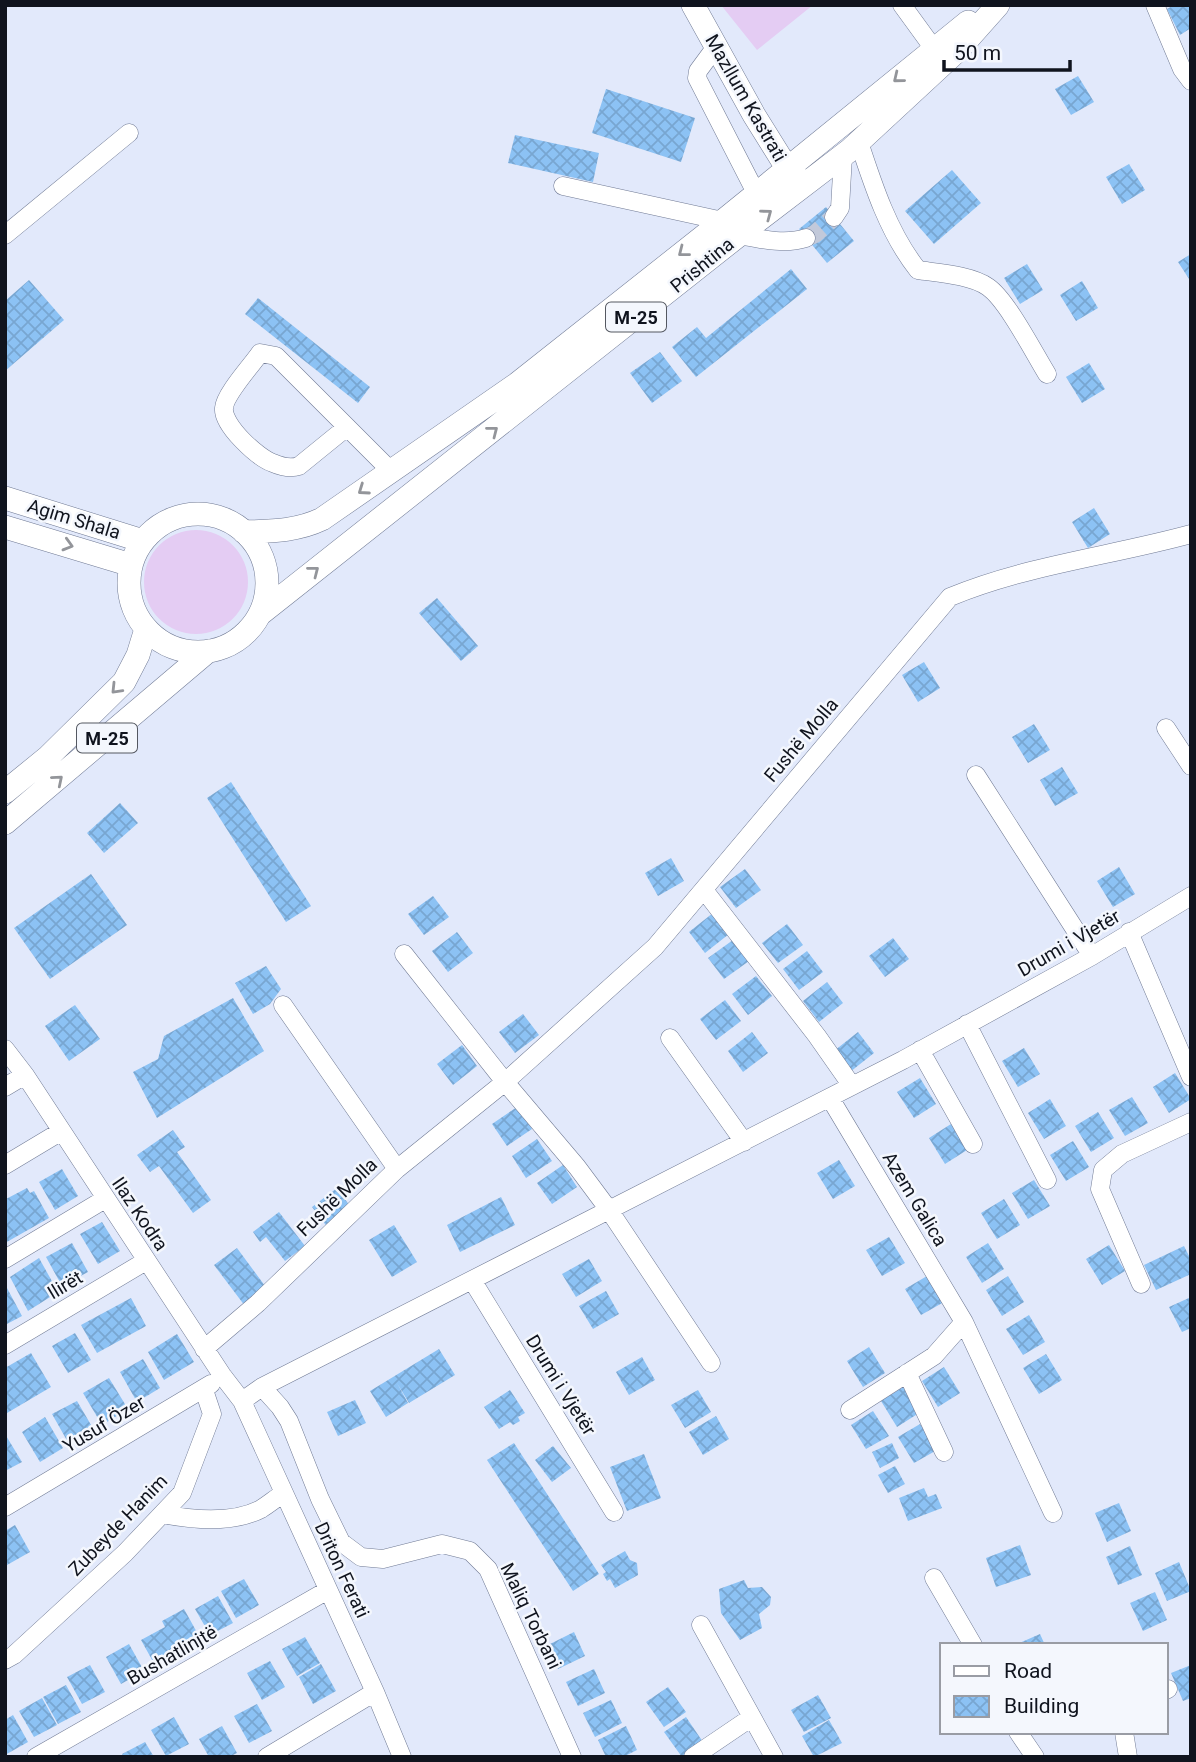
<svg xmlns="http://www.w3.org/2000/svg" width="1196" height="1762" font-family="Roboto,sans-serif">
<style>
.grass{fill:#e4ccf3}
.building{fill:url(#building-cross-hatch)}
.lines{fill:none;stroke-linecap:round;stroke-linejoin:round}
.minor-tunnel{stroke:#c2c9da;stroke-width:18;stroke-dasharray:18 9;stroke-linecap:butt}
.minor-casing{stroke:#717b95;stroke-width:19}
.major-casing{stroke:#717b95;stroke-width:24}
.minor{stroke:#fff;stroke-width:18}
.major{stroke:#fff;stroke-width:23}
.oneway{stroke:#93959a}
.labels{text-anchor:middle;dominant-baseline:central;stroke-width:5;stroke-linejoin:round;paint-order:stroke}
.shield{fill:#f4f7fd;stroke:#545861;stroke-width:2}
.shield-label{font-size:18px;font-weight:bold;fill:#10141e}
.street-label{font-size:19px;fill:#10141e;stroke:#f4f7fd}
</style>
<defs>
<pattern id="building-cross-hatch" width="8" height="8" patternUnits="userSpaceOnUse" patternTransform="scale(1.75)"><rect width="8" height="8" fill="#8cc2f4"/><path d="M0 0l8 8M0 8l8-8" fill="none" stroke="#78a6d1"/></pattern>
</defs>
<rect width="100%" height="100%" fill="#e2e9fb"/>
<!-- grass -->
<path class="grass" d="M721 5H813L757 50Z
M144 582a52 52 0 1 1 104 0a52 52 0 1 1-104 0Z"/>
<!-- building -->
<path class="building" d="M1174 5H1191V28L1180 35 1167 9Z
M1078 76 1094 102 1071 115 1055 89Z
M606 89 695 118 681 162 592 133Z
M515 135 599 153 593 182 508 163Z
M1129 164 1145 190 1122 204 1106 177Z
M952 170 981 203 934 244 905 211Z
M826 207 854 241 827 263 799 229Z
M1191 254V282L1178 262Z
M1027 264 1043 290 1020 304 1004 278Z
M791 269 807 289 696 377 672 347 697 327 706 338Z
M29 280 64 320 5 371V301Z
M1082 281 1098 308 1076 321 1060 295Z
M258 298 370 387 358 403 245 314Z
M660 352 682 381 652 403 630 373Z
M1089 363 1105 389 1082 403 1066 377Z
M1094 508 1110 534 1088 548 1072 522Z
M437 598 478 646 461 661 419 613Z
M924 662 940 688 918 702 902 675Z
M1034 724 1050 750 1028 763 1012 737Z
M1062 767 1078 793 1055 806 1040 780Z
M231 782 311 906 286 922 207 798Z
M120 803 138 823 104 853 87 833Z
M671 858 684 881 658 896 645 873Z
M1119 867 1135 894 1113 907 1097 881Z
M745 869 761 890 736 908 720 887Z
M91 874 127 925 50 979 14 928Z
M433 896 449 917 424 935 408 914Z
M713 913 729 934 705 953 689 932Z
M787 924 803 945 778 963 762 943Z
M457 932 473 953 448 972 432 951Z
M893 938 909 959 885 977 869 956Z
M733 940 749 961 724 979 708 958Z
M807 951 823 972 799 990 783 969Z
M266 966 281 989 270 1004 253 1014 235 983Z
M756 976 772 996 748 1015 732 994Z
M827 982 843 1003 819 1022 803 1001Z
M233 998 264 1051 157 1118 133 1072 158 1059 164 1036Z
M725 1000 741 1021 716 1040 700 1019Z
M75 1005 100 1039 69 1061 45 1026Z
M523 1014 539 1035 515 1053 499 1032Z
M752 1032 768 1053 743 1072 728 1051Z
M858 1032 874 1053 850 1072 834 1051Z
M462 1045 477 1066 453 1085 437 1064Z
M1024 1048 1040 1074 1018 1087 1002 1061Z
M1175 1073 1191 1099 1169 1113 1153 1087Z
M920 1078 936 1104 914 1118 897 1092Z
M1132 1097 1148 1123 1125 1136 1109 1110Z
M1050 1099 1066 1126 1044 1139 1028 1113Z
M517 1107 532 1129 507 1146 492 1124Z
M1098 1112 1114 1138 1091 1152 1075 1126Z
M951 1124 967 1150 945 1164 929 1138Z
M173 1130 185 1147 177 1152 211 1200 193 1213 159 1166 150 1172 137 1155Z
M537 1139 552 1161 526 1178 512 1156Z
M1073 1141 1089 1167 1066 1181 1050 1155Z
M839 1160 855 1186 833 1199 817 1173Z
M563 1165 577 1187 552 1204 537 1183Z
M62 1169 78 1196 55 1210 39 1182Z
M1034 1180 1050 1206 1028 1219 1012 1193Z
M27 1188 30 1193 34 1191 49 1218 5 1243 6 1199Z
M337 1188 352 1209 328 1228 312 1207Z
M501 1197 515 1225 460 1252 447 1225Z
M1004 1199 1020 1225 997 1239 981 1213Z
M279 1212 305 1246 285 1261 266 1237 260 1242 253 1232Z
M102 1222 120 1251 98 1264 80 1234Z
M394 1225 417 1262 392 1277 369 1240Z
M889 1237 905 1263 882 1276 866 1250Z
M72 1243 88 1272 62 1286 46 1257Z
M988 1243 1004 1269 982 1283 966 1257Z
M1109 1245 1125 1271 1102 1285 1086 1259Z
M1184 1246 1191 1260V1274L1156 1290 1144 1265Z
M237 1248 268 1290 245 1306 214 1265Z
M39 1258 58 1292 28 1311 10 1277Z
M589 1259 602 1281 576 1297 562 1274Z
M927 1276 944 1302 921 1315 905 1289Z
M1008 1276 1024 1302 1002 1316 986 1290Z
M7 1288 22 1316 5 1325V1289Z
M606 1291 619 1314 593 1329 579 1306Z
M1191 1297V1328L1182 1332 1169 1307Z
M131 1298 146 1326 97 1353 81 1325Z
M1029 1315 1045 1342 1023 1355 1006 1329Z
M75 1333 91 1360 68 1373 52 1346Z
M177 1334 194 1362 164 1380 148 1352Z
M869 1347 885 1373 863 1387 847 1361Z
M439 1349 455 1375 409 1403 397 1383 408 1403 386 1417 370 1391Z
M31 1353 51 1387 7 1413 5 1368Z
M1046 1354 1062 1380 1039 1394 1023 1368Z
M642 1357 655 1380 629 1395 616 1372Z
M143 1359 160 1388 137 1402 120 1372Z
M944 1367 960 1393 938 1407 922 1381Z
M109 1378 128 1409 102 1425 83 1393Z
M903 1387 919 1413 897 1427 881 1401Z
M510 1390 525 1413 518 1417 520 1421 513 1425 510 1422 499 1429 484 1407Z
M698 1390 711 1412 685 1428 671 1405Z
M355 1400 366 1423 338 1436 327 1412Z
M77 1401 94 1430 69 1444 52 1414Z
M873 1411 889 1436 866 1449 851 1425Z
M716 1416 729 1439 703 1455 689 1432Z
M45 1417 63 1448 40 1462 22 1432Z
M920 1424 937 1450 914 1463 898 1437Z
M5 1434 22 1462 5 1471Z
M514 1443 599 1574 573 1591 487 1460Z
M892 1443 899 1458 880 1468 872 1452Z
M553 1446 571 1468 552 1482 535 1460Z
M644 1454 661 1498 627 1511 610 1467Z
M895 1466 905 1484 888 1493 878 1475Z
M924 1488 928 1497 936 1494 942 1508 908 1521 899 1498Z
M1119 1503 1131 1531 1107 1542 1095 1513Z
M15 1525 30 1552 7 1565 5 1531Z
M1020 1545 1031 1575 996 1587 986 1558Z
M1130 1546 1142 1575 1118 1585 1106 1557Z
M625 1551 630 1560 637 1563 638 1575 615 1588 610 1579 607 1581 603 1574 606 1572 601 1565Z
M1179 1562 1191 1591 1167 1601 1155 1573Z
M244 1579 259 1605 236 1618 221 1591Z
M744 1580 748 1588 762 1587 771 1597 770 1605 759 1614 762 1628 740 1640 721 1613 719 1589Z
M1155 1592 1167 1620 1143 1631 1130 1603Z
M218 1596 233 1623 210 1635 195 1609Z
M184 1609 199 1636 176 1648 179 1654 156 1667 141 1640 165 1627 162 1621Z
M574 1632 585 1656 558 1669 546 1646Z
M1040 1634 1045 1645H1015Z
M305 1637 320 1663 297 1676 282 1649Z
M129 1644 144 1671 121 1684 106 1657Z
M270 1661 285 1687 262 1700 247 1673Z
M321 1664 336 1691 313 1704 299 1677Z
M90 1665 105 1692 82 1704 67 1677Z
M1191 1665V1698L1183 1701 1171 1673Z
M594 1669 605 1693 578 1706 566 1682Z
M66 1685 81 1712 58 1724 43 1697Z
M668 1687 686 1712 664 1727 646 1702Z
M818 1695 831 1718 804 1732 791 1710Z
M42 1698 57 1725 34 1737 19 1711Z
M611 1700 622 1723 595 1737 583 1713Z
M257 1704 272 1731 249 1743 234 1716Z
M13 1715 28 1742 5 1755V1720Z
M174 1717 189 1744 166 1756 151 1730Z
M686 1717 703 1742 682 1757 664 1732Z
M829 1720 842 1743 814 1757 802 1736Z
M222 1726 237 1753 229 1757H209L199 1739Z
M626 1726 637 1750 623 1757H606L598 1740Z
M145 1742 154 1757H124L122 1754Z"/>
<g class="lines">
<!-- minor-tunnel -->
<path class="minor-tunnel" d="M806 238 815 234 834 217"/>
<!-- minor casing -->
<g class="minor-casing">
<path id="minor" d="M902 5 934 49
M1155 5 1182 69 1191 81
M715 48 698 71 697 78 756 193
M859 142C873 185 889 234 918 270 938 273 971 275 988 287 1007 300 1034 353 1047 374
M563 186 723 221
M834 217 840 208 843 156
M5 235 129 133
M739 235C760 239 785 245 806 238
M347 427 299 466C290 469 282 467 273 463 258 458 222 425 224 408 225 394 252 365 260 353L276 356 391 471
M1166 728 1191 766
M976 775 1092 956
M704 890 817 1036 852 1086
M1129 932 1191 1077
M404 954 505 1082 655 947 950 597C1027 565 1111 556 1191 534
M283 1005 397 1169
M967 1024 1047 1180
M670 1038 744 1142
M5 1049 25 1075 222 1375 242 1401 375 1692 402 1757
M920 1050 973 1144
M5 1087 25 1075
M830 1098 964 1322 934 1356 850 1410
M5 1165 60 1132
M5 1259 105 1199
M472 1280 614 1512
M1141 1284 1100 1189 1103 1170 1122 1154 1191 1122
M964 1322 1053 1513
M5 1345 146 1261
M204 1349 258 1303 397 1169 505 1082 577 1167 609 1210 711 1363
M907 1373 944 1452
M262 1387 280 1407 289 1421 320 1499 341 1542 361 1557 383 1559 442 1544 470 1551 488 1569 572 1757
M242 1401 262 1387 903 1060 1092 956 1191 896
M5 1507 211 1384
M162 1514C193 1520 232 1524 261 1509 269 1504 276 1498 284 1493
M934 1578 973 1645
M701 1625 774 1757
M5 1660 14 1655 125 1553 182 1493 212 1414 204 1390
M1166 1690 1168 1689
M1018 1732 1035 1757
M1124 1732 1128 1757
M36 1757 328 1590
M267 1757 375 1692
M693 1757 752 1717"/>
</g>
<!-- major casing -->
<g class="major-casing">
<path id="major" d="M693 5 754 115 787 168 798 178
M5 498 143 541
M129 583a69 69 0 1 1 138 0a69 69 0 1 1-138 0Z
M5 527 131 565
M244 532C272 531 297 531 322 519L517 384 723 221 968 22
M260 614 739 235 850 150 958 50 998 5
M5 792 48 757 124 682 138 655 146 629
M5 823 208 651"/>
</g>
<!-- minor -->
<use href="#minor" class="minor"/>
<!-- major -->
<use href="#major" class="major"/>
</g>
<!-- one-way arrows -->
<defs><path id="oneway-chevron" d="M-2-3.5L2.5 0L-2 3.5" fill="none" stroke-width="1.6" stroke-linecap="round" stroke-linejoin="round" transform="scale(1.75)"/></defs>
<g class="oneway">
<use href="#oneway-chevron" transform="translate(898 78) rotate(141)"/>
<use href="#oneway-chevron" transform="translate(767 214) rotate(-37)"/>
<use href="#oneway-chevron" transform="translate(683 252) rotate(142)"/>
<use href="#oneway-chevron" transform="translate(493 431) rotate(-38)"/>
<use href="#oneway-chevron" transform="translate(363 490) rotate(145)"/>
<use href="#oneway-chevron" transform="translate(68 545) rotate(16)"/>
<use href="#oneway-chevron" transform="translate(314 571) rotate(-38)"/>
<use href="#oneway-chevron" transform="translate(116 689) rotate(134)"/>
<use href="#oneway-chevron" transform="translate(58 780) rotate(-40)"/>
</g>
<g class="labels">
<!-- shield labels -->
<g class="shield">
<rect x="606" y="302.5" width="60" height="29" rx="5"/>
<rect x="77" y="723.5" width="60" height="29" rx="5"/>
</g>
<g class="shield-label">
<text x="636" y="317">M-25</text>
<text x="107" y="738">M-25</text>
</g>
<!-- street labels -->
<g class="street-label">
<text transform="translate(746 98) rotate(60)">Mazllum Kastrati</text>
<text transform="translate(702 265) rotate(-39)">Prishtina</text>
<text transform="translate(74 519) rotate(17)">Agim Shala</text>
<text transform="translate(801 740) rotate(-50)">Fushë Molla</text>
<text transform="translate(1069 943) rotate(-30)">Drumi i Vjetër</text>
<text transform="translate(337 1197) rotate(-44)">Fushë Molla</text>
<text transform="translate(915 1199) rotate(59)">Azem Galica</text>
<text transform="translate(140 1214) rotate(56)">Ilaz Kodra</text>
<text transform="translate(65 1285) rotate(-31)">Ilirët</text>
<text transform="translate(561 1385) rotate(58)">Drumi i Vjetër</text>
<text transform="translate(104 1424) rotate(-31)">Yusuf Özer</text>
<text transform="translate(118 1525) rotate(-46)">Zubeyde Hanim</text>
<text transform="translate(342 1570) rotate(65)">Driton Ferati</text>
<text transform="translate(531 1616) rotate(64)">Maliq Torbani</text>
<text transform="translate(172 1655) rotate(-30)">Bushatlinjtë</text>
</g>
</g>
<!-- border -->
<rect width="1196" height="1762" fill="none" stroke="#10141e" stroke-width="14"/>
<!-- legend -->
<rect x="940" y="1643" width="228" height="91" fill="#f4f7fd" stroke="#999ca4" stroke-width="2"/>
<rect x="954" y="1666" width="35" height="10" fill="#ffffff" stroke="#999ca4" stroke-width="2"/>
<text x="1004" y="1678" font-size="21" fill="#10141e">Road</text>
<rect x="954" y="1696" width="35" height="21" fill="url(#building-cross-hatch)" stroke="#999ca4" stroke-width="2"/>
<text x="1004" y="1713" font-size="21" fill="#10141e">Building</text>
<!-- scale -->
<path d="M944 60v10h126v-10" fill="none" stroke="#10141e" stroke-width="3.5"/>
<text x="954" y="60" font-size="21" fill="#10141e" stroke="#f4f7fd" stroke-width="5" paint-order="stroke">50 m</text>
</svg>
